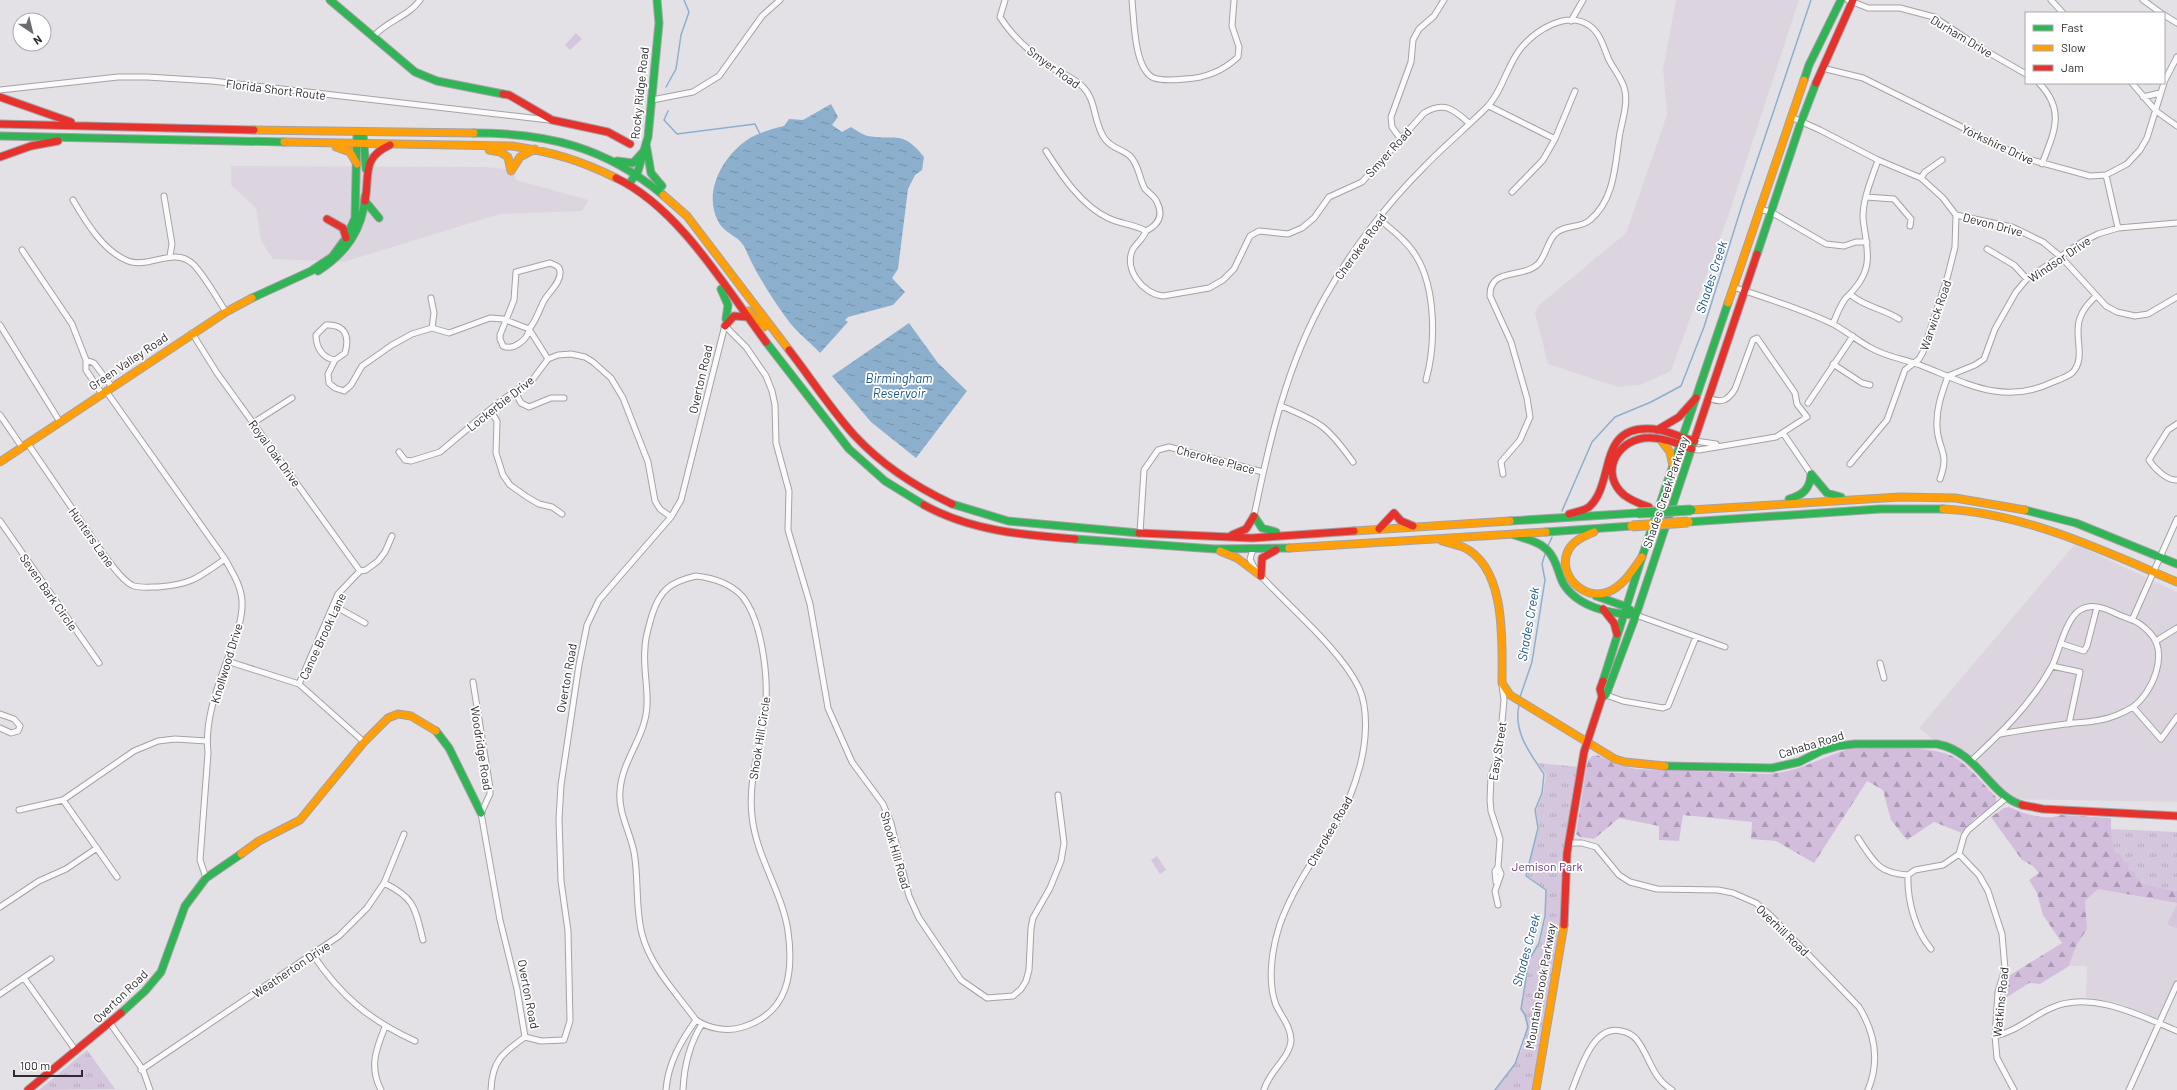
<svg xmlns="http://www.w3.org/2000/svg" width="2177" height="1090" font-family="Barlow,sans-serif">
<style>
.built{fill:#dcd5e0}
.grass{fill:#d4c6dc}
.forest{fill:url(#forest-firs)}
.park{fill:url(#park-tufts)}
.water{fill:url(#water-ripples)}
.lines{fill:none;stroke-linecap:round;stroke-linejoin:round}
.stream{stroke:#8cafce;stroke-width:1.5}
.street-casing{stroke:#a4a2a6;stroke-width:7}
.fast-casing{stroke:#a4a2a6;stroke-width:9}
.slow-casing{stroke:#a4a2a6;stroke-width:9}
.jam-casing{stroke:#a4a2a6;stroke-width:9}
.street{stroke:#fbfafb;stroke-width:5}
.fast{stroke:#30b455;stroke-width:7}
.slow{stroke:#ff9f0a;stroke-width:7}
.jam{stroke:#e5322d;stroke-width:7}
.fast-bridge-casing{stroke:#a4a2a6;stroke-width:11;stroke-linecap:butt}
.slow-bridge-casing{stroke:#a4a2a6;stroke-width:11;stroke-linecap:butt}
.fast-bridge{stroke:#30b455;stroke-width:9}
.slow-bridge{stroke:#ff9f0a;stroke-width:9}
.labels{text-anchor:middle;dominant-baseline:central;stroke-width:3.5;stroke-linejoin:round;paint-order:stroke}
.street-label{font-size:12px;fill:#2d2b2f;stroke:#fff}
.park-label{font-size:12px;fill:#643778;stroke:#fff}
.water-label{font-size:13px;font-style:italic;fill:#1e5782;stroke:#fff}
</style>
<defs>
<pattern id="forest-firs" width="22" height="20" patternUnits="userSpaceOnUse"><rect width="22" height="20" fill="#d2bddd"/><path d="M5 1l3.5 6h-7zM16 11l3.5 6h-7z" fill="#ab9ab4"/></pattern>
<pattern id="park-tufts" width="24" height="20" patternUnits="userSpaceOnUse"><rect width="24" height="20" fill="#d4c6dc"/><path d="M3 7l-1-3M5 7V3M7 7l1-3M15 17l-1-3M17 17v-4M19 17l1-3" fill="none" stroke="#b6aabd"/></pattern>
<pattern id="water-ripples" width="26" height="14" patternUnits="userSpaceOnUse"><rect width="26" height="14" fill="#8cafce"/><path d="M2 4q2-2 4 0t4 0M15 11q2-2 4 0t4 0" fill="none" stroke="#738fa8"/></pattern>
</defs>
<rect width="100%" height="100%" fill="#e4e1e6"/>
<!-- built -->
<path class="built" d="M1676 0H1799L1730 211 1671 371 1640 385 1618 387 1548 364 1535 313 1538 306 1626 233 1667 115 1663 69Z
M231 166 486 167 514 170 516 180 589 200 582 211 500 214 344 262 273 259 261 241 256 208 231 185Z
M2075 544 2177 592V802L2009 799 1919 728Z
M2098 889 2177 903V977L2160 1018 2154 1019 2117 1003 2086 997 2087 966H2069L2076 946 2087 929 2085 901Z"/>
<!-- grass -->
<path class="grass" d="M576 33 582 39 570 50 565 45Z
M1157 856 1166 870 1160 874 1151 860Z
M2177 905V928L2168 925V922Z"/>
<!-- forest -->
<path class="forest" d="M1853 748C1880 749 1932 745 1954 757 1970 767 1983 784 1996 797V804L1974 819 1962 833 1934 822 1907 840 1891 820 1883 790 1867 781 1814 863 1776 841 1751 839 1752 822 1683 815 1679 841 1659 840V826L1619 818 1594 839 1580 837 1576 834 1586 769 1588 761 1592 756 1597 755 1618 765 1636 769 1768 774C1801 772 1822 756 1853 748Z
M2009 807C2025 814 2044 821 2061 815L2111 818V829L2124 861 2129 862 2143 884 2177 891V903L2098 889 2085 901 2087 929 2076 946 2069 966 2040 984 2029 983 2004 999 2007 977 2062 943 2043 915 2037 893 2029 880 2039 873 2033 866 2022 860 1991 817 2004 808Z"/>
<!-- park -->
<path class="park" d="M1538 763 1580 767C1566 821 1567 867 1561 921 1556 978 1544 1034 1535 1090H1496C1512 1069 1538 1035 1521 1009L1529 960 1540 943 1546 916V890L1526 875 1539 828 1536 811 1543 793 1546 774Z
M2111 829 2177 832V891L2143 884 2141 880 2135 878V872L2128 870 2129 862 2124 861 2120 854 2114 852Z
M87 1050 115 1089 39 1090Z"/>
<!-- water -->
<path class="water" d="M831 104 838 117 832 125 842 132 851 127C856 130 863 135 868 136 896 141 902 129 924 157L922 170 915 175 908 189 898 269 892 278 905 292 893 305 848 317 845 320 848 322 820 353C811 343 799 334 790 323 773 300 756 274 745 248 739 235 725 235 718 221 703 193 722 157 747 140 757 133 772 129 784 126L789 119 803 120Z
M909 323 938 363 967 391 916 458 871 422 832 376Z"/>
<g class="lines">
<!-- stream -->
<path class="stream" d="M666 87 676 69 681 35 689 12 684 0
M668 111 664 120 677 134 755 124 760 134
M1562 511 1592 442 1615 417 1651 402 1681 386 1704 327 1742 205 1811 0
M1548 546 1552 537
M1520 697 1532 662 1545 580 1542 564 1545 554
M1495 1090 1515 1064 1528 1027 1525 1015 1521 1009 1529 960 1539 943 1545 916 1546 890 1526 876 1538 828 1535 810 1542 793 1544 774C1530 753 1513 732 1519 705"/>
<!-- street casing -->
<g class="street-casing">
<path id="street" d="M1005 0 1000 17C1014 39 1033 55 1054 69 1063 74 1076 79 1083 87 1097 101 1093 123 1105 139 1111 148 1122 149 1130 156 1139 165 1139 178 1145 189 1149 193 1155 197 1157 202 1164 216 1158 225 1146 231 1143 239 1137 243 1133 249 1123 269 1143 294 1163 296L1209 288 1223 280 1234 269 1250 236 1259 231 1288 234 1302 228 1314 218 1329 197 1362 182 1424 113C1444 101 1453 109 1469 123
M1132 0C1134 19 1134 70 1154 78 1163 81 1175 80 1185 79 1205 78 1222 72 1238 57L1239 47 1232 26 1234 0
M1848 0 1868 8H1900L1934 17 1979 47 2026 74
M2051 0 2063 13
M2143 0 2161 13
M2164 15 2177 23
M1571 21 1583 0
M373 37C386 21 408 17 420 0
M1822 68 1863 78 2024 158 2090 176 2106 175 2127 164 2140 150 2147 138 2164 83
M2164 82 2177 57
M2039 83C2066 111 2054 132 2042 164
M2132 83 2156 111 2177 126
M0 90 118 77H147L212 81 549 120
M2143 97 2160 93
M652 100 693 92 719 76 762 16 780 0
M1489 106 1555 139
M1791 117 1820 130 1878 160 1921 178 1943 198 1956 215 2012 227 2043 242 2061 257 2106 306 2117 312 2135 316 2148 314 2177 297
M1400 138 1392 127 1391 117 1411 62 1413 40 1419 29 1434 16 1444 0
M1046 151C1062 176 1081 205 1108 218 1120 224 1134 224 1146 231
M2106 175 2118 228
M1921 178 1925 172 1942 160
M1512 192 1543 160 1555 139 1575 91
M164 196 172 244 170 256
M1866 197 1894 199 1911 219 1910 226
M73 200C86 222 103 251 128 261 149 269 174 246 193 264 204 275 217 298 226 312
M1759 209 1771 212 1826 244 1844 246 1856 242H1867
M1379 219C1392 230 1407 241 1416 256 1436 288 1436 344 1426 380
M1987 249 2014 265 2027 279
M22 250 72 324 86 360V370L102 394
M550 263C555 265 560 266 560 272 561 282 550 291 545 299 539 309 537 320 529 329 528 339 514 351 503 346L500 339V335L514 300 516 272Z
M1733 287C1766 298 1802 309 1833 324 1846 331 1858 341 1871 348 1887 357 1903 359 1920 365 1966 383 2003 406 2053 382 2058 380 2067 377 2072 373 2087 358 2073 336 2080 318 2083 309 2089 303 2096 296
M1851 295C1865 307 1884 309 1899 319
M431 298 434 313 432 328
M1833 324C1836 316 1840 306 1845 299 1855 289 1865 278 1867 263 1869 247 1864 232 1863 217 1863 198 1872 178 1878 160
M0 325 60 422
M326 325C345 324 350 336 345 353L335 360C322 358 316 347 316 335Z
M725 326 746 347 766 376 772 391 775 405 776 443 789 491 788 530 810 604 828 708 852 762 883 804 891 823 909 896 919 918 961 980 987 998 1013 996 1021 989 1026 981 1029 970 1031 928 1033 918 1050 888 1061 861 1064 843 1058 795
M192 333 217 373 360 571
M86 360 94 363 112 387
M335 360 328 374 329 383 335 388 344 391 351 385 362 366 392 345 412 334 432 328 449 333 490 318 503 319 529 329 548 359
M1833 364 1862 383 1870 385
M1948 376 1975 365 1984 359 1995 329 2016 292 2027 279 2082 242 2098 234 2118 228 2177 223
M106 391 225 559C232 572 241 585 242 601 243 618 236 636 230 652 219 683 204 719 208 753L200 860 206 878
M515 392 521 403 529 407 551 398H564
M1808 403 1853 336
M1281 406C1321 422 1328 427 1353 462
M490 410 497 421 496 453 503 475 510 485 527 497 539 504 552 507 562 514
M0 415 22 447
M253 423 292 398
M2177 424 2168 430 2149 460C2154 468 2167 481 2177 480
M1783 433 1811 474
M1695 441 1716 444
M28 444 104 555C111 564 124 583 134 586 141 588 151 587 158 587 192 584 198 578 225 559
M1692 449 1699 450 1776 437 1807 417 1797 404 1795 393 1757 338 1753 340 1735 389C1728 400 1722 404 1709 398
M399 452 405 460 411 461 440 452 498 403 533 379 548 359 558 355 571 354 585 357 593 362 611 378 623 398 648 462 655 501 660 509 671 517
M1850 464 1887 420 1905 370 1919 359 1923 352 1948 275 1955 247 1956 215
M1940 479C1950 452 1938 450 1937 427 1936 408 1942 393 1948 376
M1254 516C1269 442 1287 364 1325 297 1350 252 1386 205 1423 168 1443 147 1466 128 1487 107 1502 92 1507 65 1521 48 1536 30 1567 10 1590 26 1601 34 1604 49 1609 60 1614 70 1623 79 1625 91 1628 107 1621 123 1619 139 1615 167 1614 200 1590 220 1580 229 1564 224 1555 234 1547 242 1546 256 1538 264 1523 279 1489 267 1490 296L1511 342 1527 398 1530 417 1520 440 1501 462 1503 474
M0 521 99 663
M1140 533 1144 470 1158 450 1169 447 1263 472
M1253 549 1250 559 1255 569
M1260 575C1289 607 1341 650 1359 688 1369 710 1366 743 1360 766 1355 784 1349 802 1339 819 1318 854 1294 885 1280 924 1272 948 1267 981 1276 1005 1281 1016 1291 1027 1291 1040 1290 1058 1269 1071 1264 1090
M696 576C714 578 737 585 747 603 763 630 769 681 765 712 760 748 748 780 752 816 756 857 782 891 788 931 794 974 788 1013 743 1027 728 1032 709 1029 696 1020 677 994 650 966 642 934 635 907 639 879 634 852 630 832 618 812 620 791 622 759 646 737 647 705 648 686 643 667 645 648 645 637 649 626 652 615 660 590 670 582 696 576Z
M333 605 365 623
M1636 615 1725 647
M2133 618 2177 519
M2156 641 2177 628
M2062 644 2084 651 2087 646 2097 607
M227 661 299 684 364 742
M1880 663 1884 678
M2052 666 2080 672 2069 724
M473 682 490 788V794L481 813 500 920 517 989 525 1037
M299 684 338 594 360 571 366 570 378 561 385 552 392 536
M1606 695 1623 701 1663 708 1668 706 1696 637
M2133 707 2161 739 2177 717
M0 714 14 719 20 726 18 731 11 733 0 728
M1972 760C2002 732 2032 703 2052 666 2059 652 2066 618 2080 610 2092 603 2105 608 2117 614 2132 621 2137 619 2150 633 2169 653 2153 692 2133 707 2128 710 2122 713 2117 715 2101 722 2083 722 2066 724 2044 727 2022 730 2000 734
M2006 798 1968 830 1964 836 1959 854 1979 875 1988 891 2002 934 2005 969 1998 992 1995 1036 1997 1058 2014 1090
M63 800 117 877
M19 810 63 800 134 751 158 741 175 739 207 741
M1858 838C1874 862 1878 873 1908 875
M1569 843H1582L1596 847 1619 875 1630 882 1657 889 1718 890 1733 893 1756 903 1771 916 1859 1007C1875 1033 1880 1061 1868 1090
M1496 882 1495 871 1498 867
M384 883C415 898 415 908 423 940
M1498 905 1495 891 1501 874 1498 867 1500 839 1491 811 1490 800 1491 776 1499 754 1504 700 1502 685
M0 907 39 881 66 869 97 848
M1931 949C1915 930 1907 900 1908 875L1915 870 1943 865 1959 854
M313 955C341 996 369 1020 415 1041
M24 978 76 1051
M0 994 51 959
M110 1023 143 1070 150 1090
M1995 1036C2015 1032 2030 1018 2049 1009 2089 989 2139 1015 2177 1031
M525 1037 541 1041 564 1040 570 1021 568 931 561 881 559 819 561 785 579 665 587 625 599 600 671 517 681 500 725 325
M141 1070 339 936 367 908 384 883 404 834
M381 1090C369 1067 376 1049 385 1027
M491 1090C492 1060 503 1053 525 1037
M666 1090C668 1063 681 1041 696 1020
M683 1090C684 1067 690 1043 702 1024
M1572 1090C1580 1070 1593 1024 1621 1031 1627 1032 1633 1035 1637 1040 1650 1057 1652 1078 1672 1090
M2129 1090 2177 984"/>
</g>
<!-- fast casing -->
<g class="fast-casing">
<path id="fast" d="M330 0 415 72 437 81 503 94
M1804 80 1809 65 1841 0
M363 133 366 169
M474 133C548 133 605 147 663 195
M0 136 284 142
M646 144 651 173 662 186
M617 161 633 163 643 152
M629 184 638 171 648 137 659 23 657 0
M365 201 379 218
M1757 254 1801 122 1816 83
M318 271C346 253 363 230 365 196
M721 289 728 305 726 319
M252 298 311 271 332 257 346 238 355 218 357 133
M766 342 849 449 885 481 924 505
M1811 474 1827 493 1841 497
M1789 499C1803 495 1810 489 1811 474
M952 504 1008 521 1139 533
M2025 510 2076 523 2177 564
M1254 516 1262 528 1276 532
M1510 521 1638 513
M1688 522 1880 509H1943
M1546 532 1632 526
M1514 535C1526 539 1541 542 1549 552 1557 561 1558 573 1563 583 1577 607 1610 614 1636 615
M1075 539 1215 549 1289 548
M1596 596 1627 607 1636 615
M1603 681 1642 557 1728 303
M1602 697 1606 695 1636 615 1694 441
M436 731 449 748 481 813
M1665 766 1772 768 1799 762 1821 751 1838 746 1855 744H1937C1979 752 1989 795 2022 805
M121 1013 145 991 161 972 185 906 206 878 241 854"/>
</g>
<!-- slow casing -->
<g class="slow-casing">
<path id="slow" d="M254 130 474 133
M284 142 512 146C552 152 580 160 616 178
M336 147 350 152 357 164
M489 150 500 152 508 157 511 171
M511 171 520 157 535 149
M663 195 687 216 789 350
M1728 303 1804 80
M748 317V311L764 327
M1660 439 1670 452 1673 466
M0 462 226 312 252 298
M1943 509C2025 513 2102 550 2177 582
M1691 510 1900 497 1955 498 2025 510
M1354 531 1510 521
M1594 532C1585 536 1574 540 1569 549 1555 573 1584 602 1608 592 1623 586 1633 570 1642 557
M1442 541C1449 543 1456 545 1463 547 1507 567 1502 644 1502 683
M1289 548 1546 532
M1220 551 1237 558 1261 576
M1502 683 1510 695 1615 759 1625 762 1665 766
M241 854 259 841 300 820 364 742 388 718 398 714 411 716 436 731
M1536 1090 1564 925"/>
</g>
<!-- jam casing -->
<g class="jam-casing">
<path id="jam" d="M1816 83 1853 0
M503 94 509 95 552 120 608 132 630 144
M0 97 71 122
M0 124 254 130
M0 157 31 146 58 141
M616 178C679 208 725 287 766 342
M365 201C370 175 361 158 390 145
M327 219 343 228 346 238
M725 326 734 316 748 317
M789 350C810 377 832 411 855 436 882 465 916 487 952 504
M1657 430 1679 417 1696 398
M1694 441 1757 254
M924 505C971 531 1023 535 1075 539
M1649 507C1640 504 1632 501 1624 495 1600 474 1615 442 1644 438 1660 436 1678 443 1692 449
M1569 514C1575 512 1584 511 1589 507 1616 483 1596 424 1653 429 1667 430 1681 438 1695 441
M1379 529 1394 513 1401 521 1413 526
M1139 533 1252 538 1354 531
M1232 535 1246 529 1254 516
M1261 576 1262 558 1276 550
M1603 609 1614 623 1617 634
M2022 805 2043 809 2177 816
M1564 925 1567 853 1584 752 1602 697 1600 689 1603 681
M28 1090 121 1013"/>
</g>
<!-- street -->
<use href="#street" class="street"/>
<!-- fast -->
<use href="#fast" class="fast"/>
<!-- slow -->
<use href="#slow" class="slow"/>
<!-- jam -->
<use href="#jam" class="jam"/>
<!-- fast-bridge casing -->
<g class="fast-bridge-casing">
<path id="fast-bridge" d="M1638 513 1691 510"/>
</g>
<!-- slow-bridge casing -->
<g class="slow-bridge-casing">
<path id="slow-bridge" d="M1632 526 1688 522"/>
</g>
<!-- fast-bridge -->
<use href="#fast-bridge" class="fast-bridge"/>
<!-- slow-bridge -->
<use href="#slow-bridge" class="slow-bridge"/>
</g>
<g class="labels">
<!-- street labels -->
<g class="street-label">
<text transform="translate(1962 36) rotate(31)">Durham Drive</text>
<text transform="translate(1054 67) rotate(36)">Smyer Road</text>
<text transform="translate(276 89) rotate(7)">Florida Short Route</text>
<text transform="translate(639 93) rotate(-84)">Rocky Ridge Road</text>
<text transform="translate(1998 144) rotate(25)">Yorkshire Drive</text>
<text transform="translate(1388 152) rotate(-48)">Smyer Road</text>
<text transform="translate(1993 224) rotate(15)">Devon Drive</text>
<text transform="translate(1360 246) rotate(-54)">Cherokee Road</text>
<text transform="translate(2059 259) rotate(-34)">Windsor Drive</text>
<text transform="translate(1935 315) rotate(-71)">Warwick Road</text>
<text transform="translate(128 361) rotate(-34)">Green Valley Road</text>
<text transform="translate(700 379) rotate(-77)">Overton Road</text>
<text transform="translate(500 403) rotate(-38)">Lockerbie Drive</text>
<text transform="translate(275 453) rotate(54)">Royal Oak Drive</text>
<text transform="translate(1216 459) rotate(15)">Cherokee Place</text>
<text transform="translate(1665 492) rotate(-71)">Shades Creek Parkway</text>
<text transform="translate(92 537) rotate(55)">Hunters Lane</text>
<text transform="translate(49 592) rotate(55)">Seven Bark Circle</text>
<text transform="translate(322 636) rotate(-65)">Canoe Brook Lane</text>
<text transform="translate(226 663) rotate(-73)">Knollwood Drive</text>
<text transform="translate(566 678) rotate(-80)">Overton Road</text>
<text transform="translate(759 738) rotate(-81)">Shook Hill Circle</text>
<text transform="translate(1811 744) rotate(-17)">Cahaba Road</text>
<text transform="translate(482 748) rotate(81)">Woodridge Road</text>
<text transform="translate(1497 751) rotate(-81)">Easy Street</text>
<text transform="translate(1329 831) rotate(-60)">Cherokee Road</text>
<text transform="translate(896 850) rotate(74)">Shook Hill Road</text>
<text transform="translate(1783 930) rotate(44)">Overhill Road</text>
<text transform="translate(291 969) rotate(-34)">Weatherton Drive</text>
<text transform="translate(1540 986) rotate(-80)">Mountain Brook Parkway</text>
<text transform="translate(529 994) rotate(79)">Overton Road</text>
<text transform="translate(120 996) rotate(-44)">Overton Road</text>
<text transform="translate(2000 1002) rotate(-84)">Watkins Road</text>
</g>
<!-- park labels -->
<g class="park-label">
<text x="1547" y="866">Jemison Park</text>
</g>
<!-- water labels -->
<g class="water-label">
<text transform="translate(1711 277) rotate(-72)">Shades Creek</text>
<text x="899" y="378">Birmingham<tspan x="899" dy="15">Reservoir</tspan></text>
<text transform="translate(1528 624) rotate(-80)">Shades Creek</text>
<text transform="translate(1526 950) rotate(-75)">Shades Creek</text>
</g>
</g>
<!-- legend -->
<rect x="2025" y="12" width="140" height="72" fill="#ffffff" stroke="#abaaac"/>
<rect x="2033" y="25" width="20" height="6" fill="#30b455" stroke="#abaaac"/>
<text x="2061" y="32" font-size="12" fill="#2d2b2f">Fast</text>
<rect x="2033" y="45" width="20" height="6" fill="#ff9f0a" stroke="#abaaac"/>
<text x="2061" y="52" font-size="12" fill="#2d2b2f">Slow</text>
<rect x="2033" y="65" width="20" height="6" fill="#e5322d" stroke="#abaaac"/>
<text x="2061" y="72" font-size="12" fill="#2d2b2f">Jam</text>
<!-- north arrow -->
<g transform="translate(32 32) rotate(145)"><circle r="19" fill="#ffffff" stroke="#abaaac"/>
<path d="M0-3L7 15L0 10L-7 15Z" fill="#6d6b6f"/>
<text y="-6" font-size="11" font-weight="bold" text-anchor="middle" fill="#2d2b2f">N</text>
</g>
<!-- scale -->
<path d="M14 1070v6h68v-6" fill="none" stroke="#2d2b2f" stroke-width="2"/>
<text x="20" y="1070" font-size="12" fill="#2d2b2f" stroke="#ffffff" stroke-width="3" paint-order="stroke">100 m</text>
</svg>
